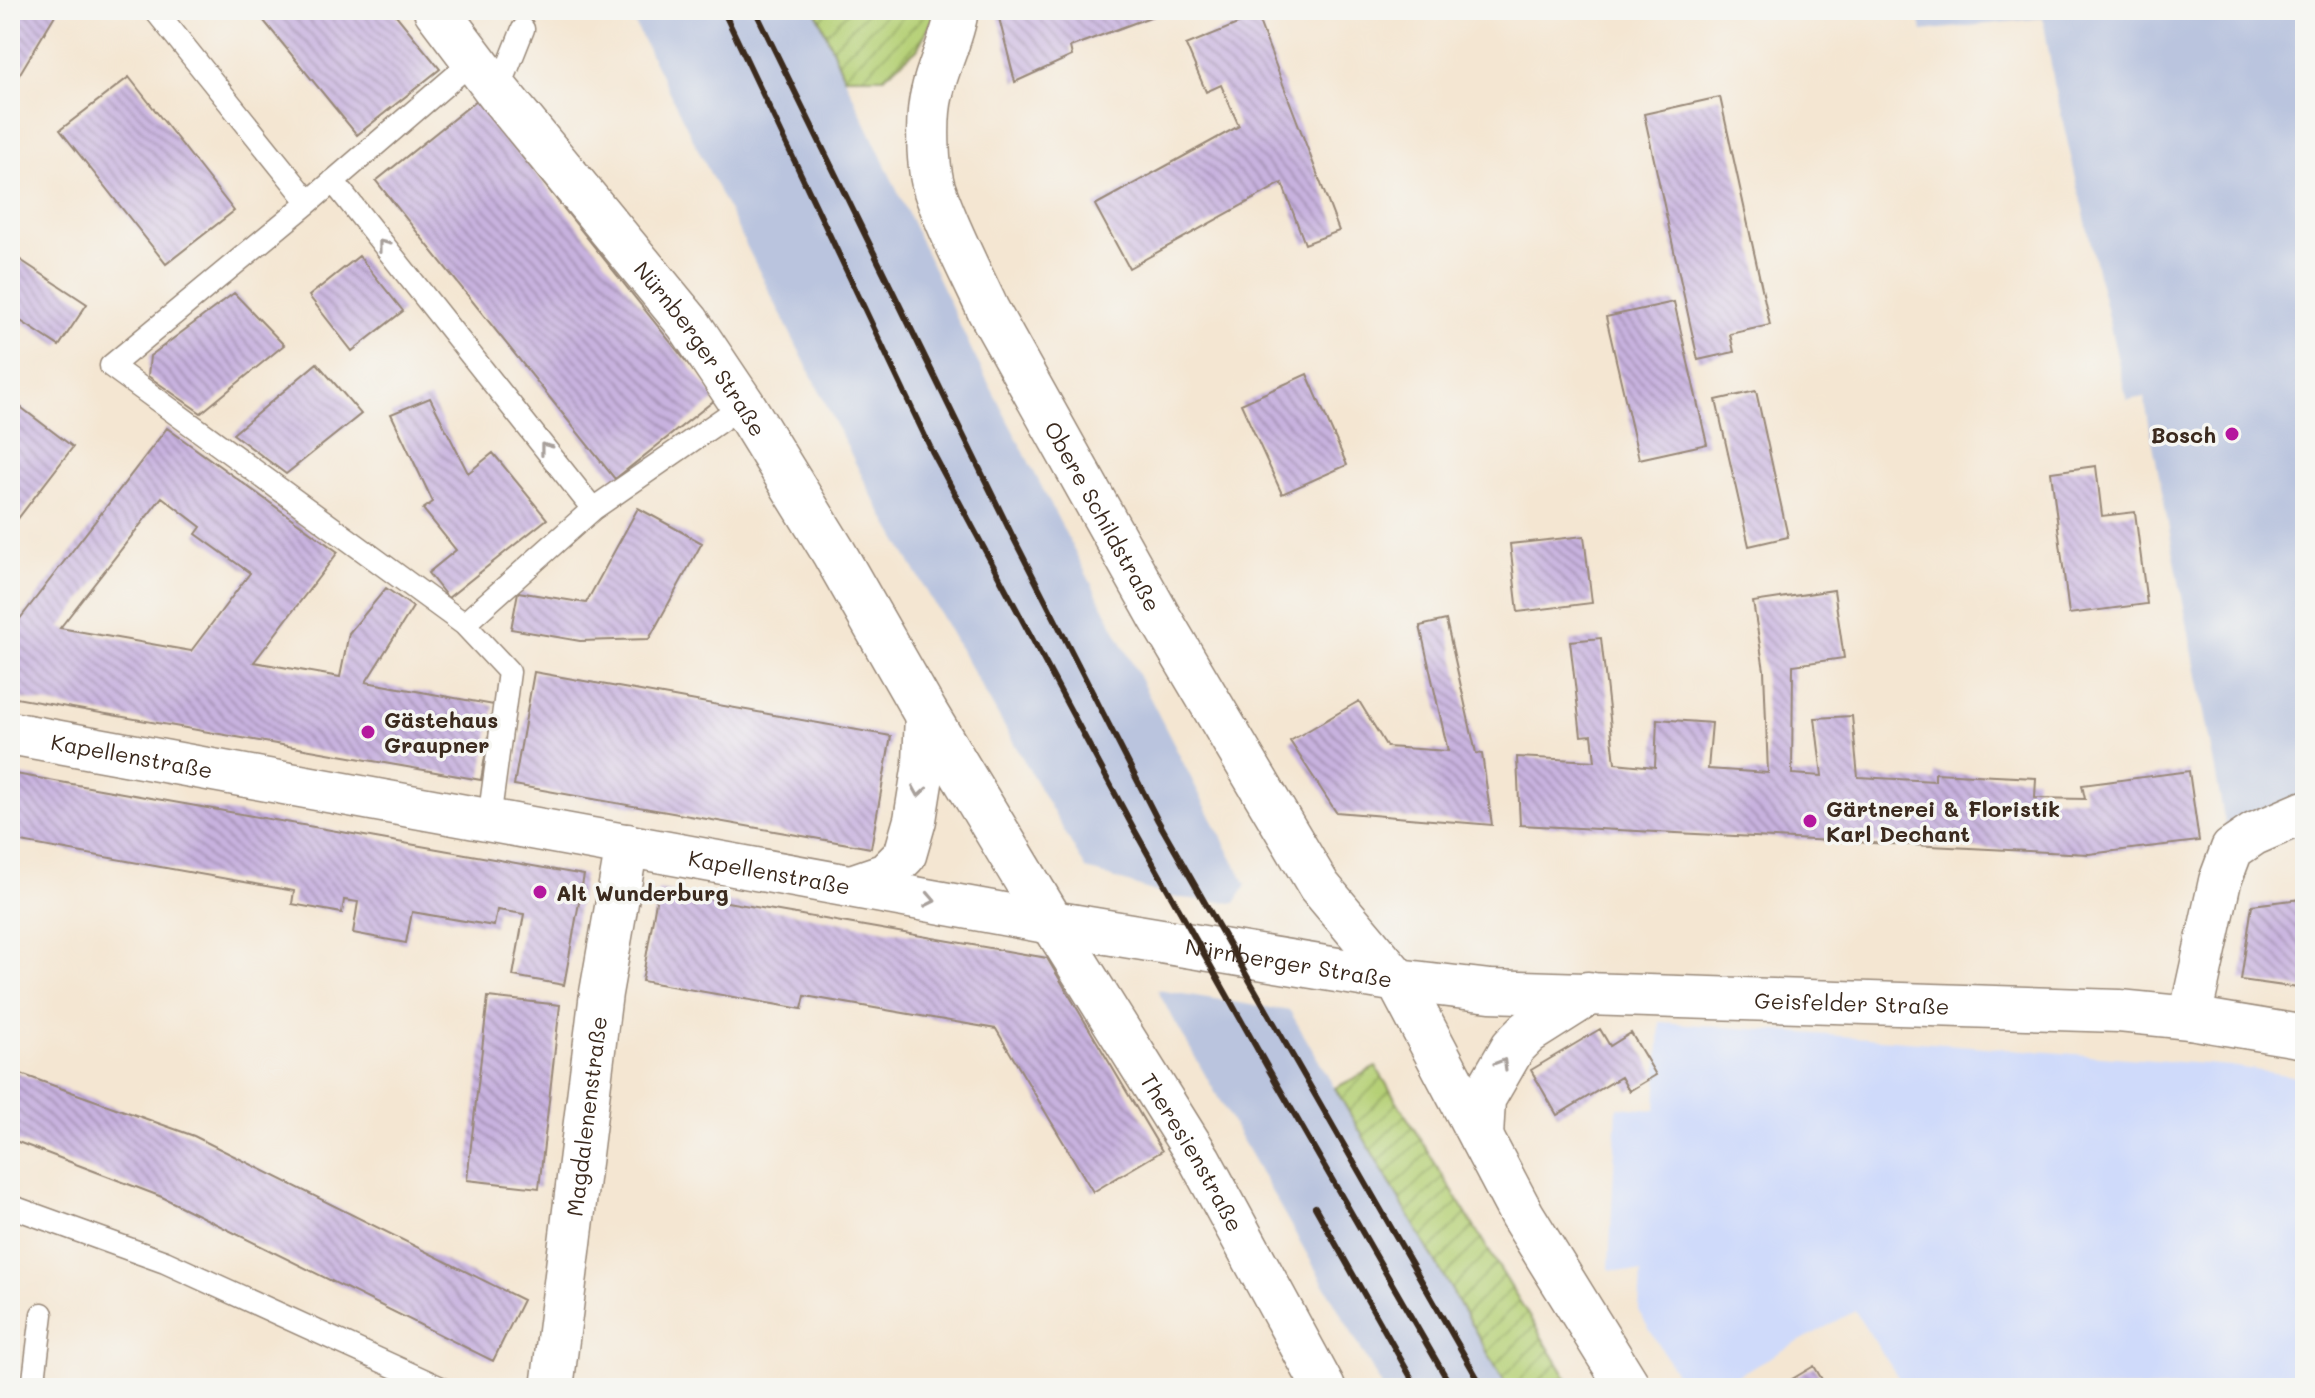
<svg xmlns="http://www.w3.org/2000/svg" width="2315" height="1398" font-family="Mali,sans-serif">
<style>
.built{fill:#cfdafa}
.industrial{fill:#bac4de}
.garden{fill:url(#garden-furrows);stroke:#787d4a;stroke-width:2}
.building{fill:url(#building-back-hatch);fill-rule:evenodd}
.lines{fill:none;stroke-linecap:round;stroke-linejoin:round}
.lane-casing{stroke:#988878;stroke-width:25}
.street-casing{stroke:#988878;stroke-width:45}
.secondary-casing{stroke:#988878;stroke-width:47}
.lane{stroke:#fff;stroke-width:22}
.street{stroke:#fff;stroke-width:42}
.secondary{stroke:#fff;stroke-width:44}
.rail{stroke:#3b2a1e;stroke-width:6}
.oneway{stroke:#a79f9a}
.poi-dot{fill:#b5179e;stroke:#f6f6f2;stroke-width:3}
.labels{text-anchor:middle;dominant-baseline:central;stroke-width:7;stroke-linejoin:round;paint-order:stroke}
.street-label{font-size:22px;fill:#3b2a1e;stroke:#f6f6f2}
.poi-label{font-size:22px;font-weight:bold;fill:#3b2a1e;stroke:#f6f6f2;text-anchor:start}
</style>
<defs>
<pattern id="garden-furrows" width="10" height="10" patternUnits="userSpaceOnUse" patternTransform="scale(2)"><rect width="10" height="10" fill="#b5d076"/><path d="M-1 1l2-2M0 10L10 0M9 11l2-2" fill="none" stroke="#94a960"/></pattern>
<pattern id="building-back-hatch" width="6" height="6" patternUnits="userSpaceOnUse" patternTransform="scale(2)"><rect width="6" height="6" fill="#c8b2df"/><path d="M-1 5l2 2M0 0l6 6M5-1l2 2" fill="none" stroke="#a491b4"/></pattern>
</defs>
<rect width="100%" height="100%" fill="#f6f6f2"/>
<filter id="ink" filterUnits="userSpaceOnUse"><feTurbulence type="fractalNoise" baseFrequency=".0125" numOctaves="2"/><feDisplacementMap in="SourceGraphic" scale="16" xChannelSelector="R" yChannelSelector="G"/><feConvolveMatrix kernelMatrix="1 2 1 2 8 2 1 2 1" color-interpolation-filters="sRGB"/></filter>
<filter id="wash" filterUnits="userSpaceOnUse"><feTurbulence type="fractalNoise" baseFrequency=".006" numOctaves="4" result="noise"/><feDisplacementMap in="SourceGraphic" scale="32" xChannelSelector="R" yChannelSelector="G"/><feGaussianBlur stdDeviation="1.8" result="paint"/><feColorMatrix in="noise" values="0 0 0 0 0 0 0 0 0 0 0 0 0 0 0 0 0 1.4 0 .05"/><feComposite in="paint" operator="in"/></filter>
<g filter="url(#wash)">
<rect width="100%" height="100%" fill="#f4e6d2"/>
<!-- built -->
<path class="built" d="M1660 1022 2230 1066 2305 1078V1388H1905L1855 1311 1714 1388H1685L1639 1312 1641 1273 1609 1269 1617 1107 1656 1110Z"/>
<!-- industrial -->
<path class="industrial" d="M628 10H816L844 77 972 351 1246 885 1235 903 1170 897 1086 869 871 494Z
M1918 10H2305V831L2232 860 2144 397 2127 400 2054 83 2043 18 1922 31Z
M1157 990 1290 1011 1508 1388H1383Z"/>
<!-- garden -->
<path class="garden" d="M816 10H938L917 49 884 77H844Z
M1376 1067 1573 1388H1508L1335 1088Z"/>
<g id="blocks">
<!-- building -->
<path class="building" d="M10 10H58L10 90Z
M255 10H392L440 69 357 135Z
M997 10H1169L1070 47 1072 56 1015 82Z
M1257 16 1339 231 1305 244 1282 183 1129 268 1095 205 1239 126 1221 85 1206 92 1186 45Z
M129 77 234 211 166 264 60 130Z
M1720 97 1770 325 1730 334 1734 352 1698 360 1644 114Z
M477 100 716 399 615 479 376 181Z
M10 253 87 304 59 346 10 314Z
M359 256 403 311 352 351 309 296Z
M234 293 284 345 201 413 148 376 150 356Z
M1674 302 1707 444 1639 459 1606 317Z
M317 363 361 414 286 474 233 434Z
M1307 374 1347 465 1282 494 1241 404Z
M1756 391 1788 537 1749 546 1716 400Z
M430 398 468 473 493 453 547 519 448 598 428 573 456 550 423 509 433 502 391 414Z
M10 399 73 447 10 529Z
M167 428 338 552 254 662 340 677 349 633 386 588 413 607 366 682 494 705 481 780 10 697V618L19 620ZM162 497 201 527 196 534 250 573 191 651 60 628Z
M2096 466 2102 516 2135 512 2147 604 2069 614 2051 472Z
M638 508 702 543 649 639 580 641 511 629 518 592 586 603Z
M1584 536 1592 603 1518 612 1510 544Z
M1834 590 1844 658 1793 665 1792 774 1822 776 1815 718 1852 716 1858 777 1935 781V773L2036 778 2035 798 2085 799 2082 785 2189 771 2199 841 2089 854 1520 825 1517 757 1595 761 1592 735 1581 736 1570 641 1601 638 1615 763 1655 767 1657 719 1712 723 1708 769 1768 773 1764 670 1753 602Z
M1446 620 1476 753 1482 754 1492 825 1336 812 1290 741 1359 701 1387 747 1448 751 1420 626Z
M534 672 891 736 871 848 514 785Z
M10 773 584 875 564 985 513 976 524 914 497 910 494 926 412 912 406 943 353 933 358 902 344 900 342 913 292 904 294 891 10 840Z
M658 890 1047 958 1162 1151 1093 1192 996 1029 805 996 802 1009 642 981Z
M2302 899 2305 900V989L2241 980 2252 905Z
M488 997 560 1005 539 1188 467 1180Z
M1600 1029 1610 1046 1631 1033 1656 1075 1629 1091 1621 1077 1557 1115 1531 1070Z
M10 1070 194 1136 523 1300 493 1361 162 1197 10 1139Z
M2304 1335 2305 1388H2293Z
M1814 1366 1827 1388H1777Z"/>
</g>
</g>
<g filter="url(#ink)">
<use href="#blocks" fill-opacity="0" stroke="#988878" stroke-width="2"/>
<g class="lines">
<!-- lane casing -->
<g class="lane-casing">
<path id="lane" d="M155 10 309 202
M473 61 309 202 111 366 464 624 593 509 743 405
M498 92 523 29
M333 181 593 509
M464 624 509 672 489 820
M10 1206 165 1262 441 1388
M33 1388 42 1314"/>
</g>
<!-- street casing -->
<g class="street-casing">
<g id="street">
<path id="s1" d="M957 10C953 39 938 64 932 93 926 116 927 168 935 191 949 232 970 271 988 310L1159 616 1319 886 1398 980 1490 991 2119 1011 2190 1018 2305 1037"/>
<path id="s2" d="M10 733 1052 923 1200 1160 1324 1388"/>
<path d="M854 885 886 874 905 855 915 820 924 764 926 714"/>
<path d="M2190 1018 2220 881 2232 849 2254 834 2305 812"/>
<path id="s3" d="M552 1388 601 993 627 845"/>
</g>
</g>
<!-- secondary casing -->
<g class="secondary-casing">
<g id="secondary">
<path id="s4" d="M436 10 498 92 688 323 743 405 834 553 926 714 1052 923 1398 980 1522 1215 1629 1388"/>
<path d="M1481 1137 1483 1099 1513 1047 1528 1032 1588 994"/>
</g>
</g>
<!-- lane -->
<use href="#lane" class="lane"/>
<!-- street -->
<use href="#street" class="street"/>
<!-- secondary -->
<use href="#secondary" class="secondary"/>
<!-- rail -->
<path class="rail" d="M723 10 932 451 1135 831 1269 1070 1452 1388
M755 10 1012 535 1157 819 1483 1388
M1315 1207 1417 1388"/>
</g>
<!-- one-way arrows -->
<defs><path id="oneway-chevron" d="M-2-3.5L2.5 0L-2 3.5" fill="none" stroke-width="1.6" stroke-linecap="round" stroke-linejoin="round" transform="scale(2)"/></defs>
<g class="oneway">
<use href="#oneway-chevron" transform="translate(383 245) rotate(-128)"/>
<use href="#oneway-chevron" transform="translate(545 448) rotate(-128)"/>
<use href="#oneway-chevron" transform="translate(919 791) rotate(99)"/>
<use href="#oneway-chevron" transform="translate(930 900) rotate(11)"/>
<use href="#oneway-chevron" transform="translate(1502 1064) rotate(-59)"/>
</g>
</g>
<!-- markers -->
<g class="poi-dot">
<circle cx="2232" cy="434" r="8"/>
<circle cx="368" cy="732" r="8"/>
<circle cx="1810" cy="821" r="8"/>
<circle cx="540" cy="892" r="8"/>
</g>
<g class="labels">
<!-- street labels -->
<g class="street-label">
<text stroke="none"><textPath href="#s4" startOffset="430">Nürnberger Straße</textPath></text>
<text stroke="none"><textPath href="#s1" startOffset="552">Obere Schildstraße</textPath></text>
<text stroke="none"><textPath href="#s2" startOffset="124">Kapellenstraße</textPath></text>
<text stroke="none"><textPath href="#s2" startOffset="772">Kapellenstraße</textPath></text>
<text stroke="none"><textPath href="#s4" startOffset="1344">Nürnberger Straße</textPath></text>
<text stroke="none"><textPath href="#s1" startOffset="1558">Geisfelder Straße</textPath></text>
<text stroke="none"><textPath href="#s3" startOffset="274">Magdalenenstraße</textPath></text>
<text stroke="none"><textPath href="#s2" startOffset="1328">Theresienstraße</textPath></text>
</g>
<!-- poi labels -->
<g class="poi-label">
<text x="2216" y="434" text-anchor="end">Bosch</text>
<text x="384" y="719">Gästehaus<tspan x="384" dy="25">Graupner</tspan></text>
<text x="1826" y="808">Gärtnerei &amp; Floristik<tspan x="1826" dy="25">Karl Dechant</tspan></text>
<text x="556" y="892">Alt Wunderburg</text>
</g>
</g>
<!-- margin -->
<rect width="2315" height="1398" fill="none" stroke="#f6f6f2" stroke-width="40"/>
</svg>
